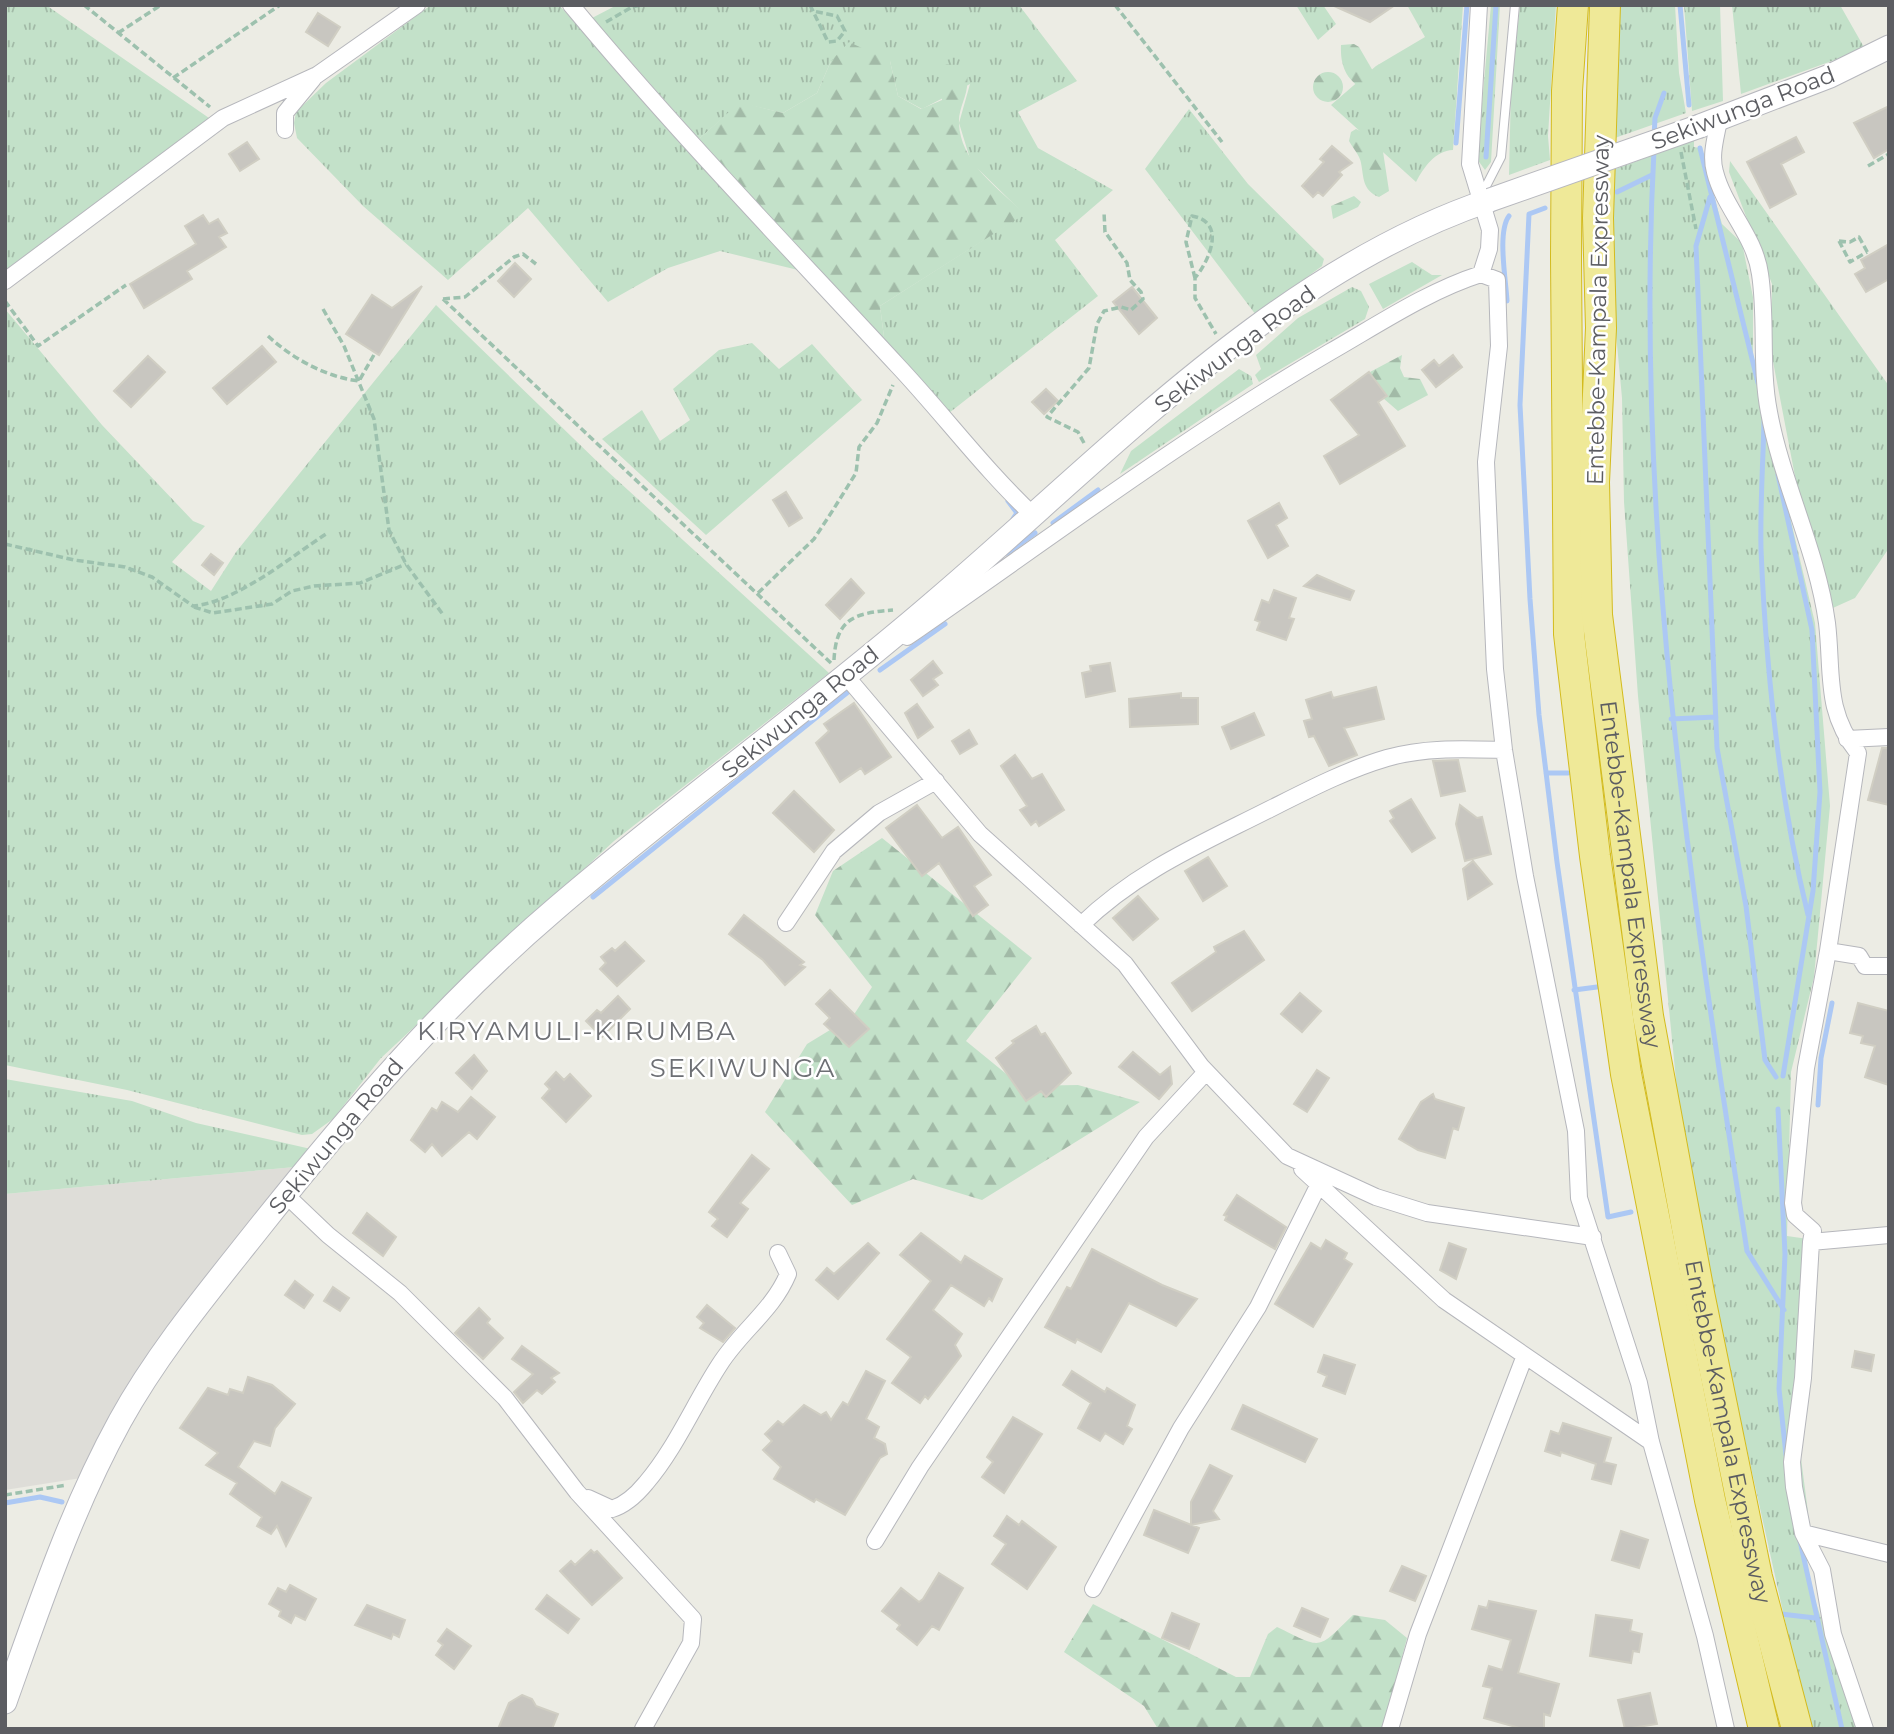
<svg xmlns="http://www.w3.org/2000/svg" width="1894" height="1734" font-family="Montserrat,sans-serif">
<style>
.industrial{fill:#deddd8}
.grass{fill:url(#grass-tufts)}
.forest{fill:url(#forest-firs)}
.lines{fill:none;stroke-linecap:round;stroke-linejoin:round}
.stream{stroke:#acc8f4;stroke-width:5}
.building{fill:#c8c6c0;stroke:#d0cec3;stroke-width:2}
.service-casing{stroke:#b6b7bc;stroke-width:10}
.minor-casing{stroke:#b6b7bc;stroke-width:18}
.secondary-casing{stroke:#b7b8be;stroke-width:25}
.motorway-casing{stroke:#d3bb1d;stroke-width:32}
.path{stroke:#9dc1ae;stroke-width:3.5;stroke-dasharray:7 3.5;stroke-linecap:butt}
.service{stroke:#fff;stroke-width:8}
.minor{stroke:#fff;stroke-width:16}
.secondary{stroke:#fff;stroke-width:23}
.motorway{stroke:#efe998;stroke-width:30}
.secondary-bridge-casing{stroke:#b7b8be;stroke-width:25;stroke-linecap:butt}
.secondary-bridge{stroke:#fff;stroke-width:23}
.labels{text-anchor:middle;dominant-baseline:central;stroke-width:5;stroke-linejoin:round;paint-order:stroke}
.street-label{font-size:23px;fill:#5c5d62;stroke:#fff}
.quarter-label{font-size:26px;letter-spacing:2px;fill:#6d6f74;stroke:#fff}
</style>
<defs>
<pattern id="grass-tufts" width="24" height="20" patternUnits="userSpaceOnUse" patternTransform="scale(1.75)"><rect width="24" height="20" fill="#c3e1c9"/><path d="M3 7l-1-3M5 7V3M7 7l1-3M15 17l-1-3M17 17v-4M19 17l1-3" fill="none" stroke="#a2baa7"/></pattern>
<pattern id="forest-firs" width="22" height="20" patternUnits="userSpaceOnUse" patternTransform="scale(1.75)"><rect width="22" height="20" fill="#c3e1c9"/><path d="M5 1l3.5 6h-7zM16 11l3.5 6h-7z" fill="#a2baa7"/></pattern>
</defs>
<rect width="100%" height="100%" fill="#ecece4"/>
<!-- industrial -->
<path class="industrial" d="M295 1167 81 1478 5 1490V1194Z"/>
<!-- grass -->
<path class="grass" d="M5 5H46L209 118 5 272Z
M431 5H559L798 270 720 251 668 268 608 302 528 208 448 280 363 206 297 138 294 123 296 112 326 83Z
M617 5H1019L1077 81 1018 112 1038 148 1113 190 1055 240 1098 296 949 413 885 345 880 306 1024 214 971 162 959 123 970 84 922 109 898 96 890 61H831L817 93 783 113 740 103 699 139 592 18Z
M1296 5H1323L1336 24 1318 40Z
M1407 5H1463L1453 150C1435 151 1424 167 1416 182L1331 105 1376 66 1425 37Z
M1491 5H1500L1491 162 1485 170 1477 159Z
M1520 5H1556L1548 136 1550 160 1509 175 1511 88Z
M1615 5H1675L1679 73 1686 113 1612 139Z
M1684 5H1720L1723 101 1692 111Z
M1732 5H1840L1865 49 1741 94Z
M1189 109 1248 184 1324 259 1322 266 1256 315 1145 169Z
M1694 140V147L1700 148 1722 224 1742 243 1753 297V360L1815 623 1830 806 1814 977 1791 1072 1787 1236 1815 1240 1799 1443 1808 1512 1807 1576 1858 1729H1809L1695 1215 1678 1100 1638 696 1624 502 1622 398 1609 259 1610 171Z
M1730 161 1889 386V548L1855 598 1824 612 1812 565 1771 351 1772 284 1729 172Z
M1412 262 1432 275H1442L1383 309 1369 284Z
M1352 287 1361 291 1369 307 1365 319 1259 382 1255 375 1261 369 1256 355 1298 318Z
M436 305 606 470 829 673 614 841 381 1058 333 1119 312 1134 302 1135 127 1090 5 1065V309L102 425 193 521 205 526 172 562 211 591 236 552Z
M752 343 779 369 812 344 862 400 706 535 602 439 642 410 660 441 690 420 673 389 719 350Z
M1239 369 1251 376 1253 384 1120 474 1131 451Z
M5 1079 132 1101 196 1123 311 1149 295 1167 5 1194Z"/>
<!-- forest -->
<path class="forest" d="M849 42 890 61 898 96 921 109 942 100 941 64 966 66C972 95 958 103 959 124 961 163 999 189 1025 214L880 306 885 345 699 139 740 102 783 113 817 93 831 61Z
M1354 44 1359 47 1377 78 1374 88 1366 91C1347 81 1340 67 1341 45Z
M1313 87a15 15 0 1 1 30 0a15 15 0 1 1-30 0Z
M1356 129 1378 139 1382 145 1389 191 1379 197C1362 190 1364 178 1361 163 1360 156 1353 148 1349 141L1351 132Z
M1354 196 1361 202 1358 207 1333 219 1331 206Z
M1402 355 1400 368 1404 377 1420 379 1428 395 1398 411 1376 392 1370 372Z
M882 838 1032 958 966 1041 1021 1086 1078 1085 1140 1102 982 1200 913 1179 852 1205 765 1112 807 1044 853 1016 872 987 815 915 833 871Z
M1093 1604 1236 1677H1250L1268 1634 1277 1627C1323 1649 1316 1651 1353 1615L1385 1620 1407 1638 1383 1729H1158L1144 1706 1064 1652Z"/>
<g class="lines">
<!-- stream -->
<path class="stream" d="M1680 5 1689 105
M1654 137 1655 118 1664 93
M1456 143 1467 5
M1700 148 1758 383
M1654 150C1634 520 1690 886 1747 1251L1784 1310
M1486 157 1496 5
M1617 192 1652 175
M1710 197 1696 246 1717 748 1746 906 1765 1060 1776 1077
M1545 208 1529 214 1520 405 1530 599 1539 715 1557 862 1608 1217 1631 1212
M1507 301C1506 280 1497 232 1509 216
M1764 421C1763 463 1760 507 1761 549 1766 671 1779 796 1808 915
M1778 475 1812 630 1820 792 1813 891 1783 1076
M1008 501 1017 513 1013 519
M1053 523 1098 490
M1007 553 1035 533
M880 670 945 624
M1671 719 1716 717
M1546 773H1568
M593 897 848 692
M1574 990 1597 987
M1818 1105 1821 1058 1832 1003
M1778 1109 1785 1254 1779 1389 1786 1455
M5 1503 40 1497 62 1502
M1800 1541 1842 1729
M1781 1614 1815 1618"/>
</g>
<!-- building -->
<path class="building" d="M1332 5H1395L1370 22Z
M318 13 340 27 328 46 306 32Z
M1889 106V149L1874 158 1854 123Z
M1796 137 1804 152 1781 164 1796 194 1770 208 1747 162Z
M247 142 259 159 240 171 229 154Z
M1332 146 1352 163 1339 172 1342 175 1323 196 1318 192 1313 197 1302 186 1324 162 1320 159Z
M203 215 209 224 218 219 227 233 219 237 226 247 187 271 192 279 144 308 130 284 196 244 185 226Z
M1889 244V279L1866 292 1855 274 1865 268 1861 260Z
M515 263 531 279 514 297 498 281Z
M422 286 379 355 346 334 372 295 392 308Z
M1132 287 1157 318 1139 334 1113 302Z
M262 346 276 362 227 404 213 388Z
M1453 355 1462 367 1436 387 1422 370 1434 360 1439 366Z
M148 356 165 372 131 407 114 391Z
M1369 372 1387 396 1378 402 1405 446 1340 484 1324 456 1359 435 1331 400Z
M1046 389 1058 401 1044 414 1032 402Z
M786 492 802 518 789 526 773 500Z
M1279 503 1287 518 1276 525 1288 546 1268 558 1248 521Z
M211 554 223 563 214 575 202 565Z
M1317 575 1354 591 1350 600 1304 586Z
M851 579 864 593 840 619 826 605Z
M1274 590 1296 598 1289 618 1294 619 1286 640 1257 630 1260 622 1255 620 1262 600 1269 603Z
M933 661 942 673 933 679 938 685 923 696 911 680Z
M1110 663 1115 691 1086 697 1082 673 1091 671 1090 666Z
M1376 687 1384 719 1344 728 1357 755 1329 766 1314 736 1309 737 1304 721 1312 719 1306 700 1331 692 1333 698Z
M1181 693V698H1198V724L1130 727 1129 699Z
M854 703 891 757 865 774 861 768 840 782 816 743 829 731 824 724Z
M917 704 933 727 918 738 905 713Z
M1254 713 1264 735 1231 749 1222 727Z
M969 730 977 744 960 754 952 741Z
M1882 748H1889V805L1868 800Z
M1015 755 1032 779 1042 774 1064 810 1039 826 1036 821 1031 825 1020 810 1027 806 1001 766Z
M1458 760 1465 791 1441 796 1433 761Z
M794 791 834 830 814 852 773 813Z
M1411 799 1435 838 1412 852 1390 821 1394 818 1390 811Z
M917 805 942 838 958 827 991 875 974 886 988 905 973 916 939 863 922 876 886 828Z
M1460 805 1477 818 1482 817 1491 854 1465 861 1456 824Z
M1208 857 1227 886 1203 901 1185 871Z
M1473 861 1492 884 1468 899 1463 869Z
M1138 896 1158 919 1133 940 1113 918Z
M744 915 804 962 800 965 805 967 785 985 763 960 729 934Z
M1244 931 1264 960 1192 1011 1172 983 1216 952 1214 947Z
M625 942 644 961 617 986 600 969 606 963 601 957 612 948 615 951Z
M830 990 869 1029 849 1047 824 1024 830 1018 816 1004Z
M1300 993 1321 1011 1302 1032 1281 1014Z
M618 996 630 1009 602 1037 586 1021 597 1010 601 1013Z
M1858 1003 1889 1011V1085L1865 1077 1875 1046 1861 1043 1863 1036 1850 1033Z
M1036 1026 1041 1035 1045 1033 1071 1073 1046 1097 1041 1091 1026 1101 996 1058 1014 1043 1012 1041Z
M1133 1052 1160 1075 1170 1067 1172 1084 1159 1099 1119 1067Z
M474 1055 487 1071 472 1089 456 1073Z
M1317 1070 1329 1078 1307 1112 1294 1104Z
M556 1072 564 1080 570 1074 591 1096 566 1122 542 1098 550 1089 545 1084Z
M1433 1094 1435 1099 1464 1108 1458 1130 1453 1128 1445 1158 1418 1150 1399 1139 1421 1102Z
M471 1097 495 1117 477 1139 469 1132 442 1156 432 1144 425 1152 411 1140 432 1108 437 1111 442 1102 458 1112Z
M752 1155 769 1169 740 1203 748 1209 727 1237 712 1226 718 1219 709 1212Z
M1237 1195 1286 1227 1275 1249 1225 1220 1227 1216 1224 1215Z
M367 1213 396 1237 383 1256 353 1233Z
M921 1233 961 1263 965 1256 1002 1279 992 1301 989 1298 984 1306 951 1285 933 1310 962 1334 955 1345 961 1356 928 1399 925 1396 920 1403 892 1383 911 1357 887 1339 931 1281 900 1255Z
M1326 1240 1347 1253 1344 1259 1352 1264 1313 1327 1275 1304 1311 1243 1321 1249Z
M868 1243 879 1253 838 1299 816 1280 827 1268 834 1274Z
M1449 1243 1466 1249 1456 1279 1440 1270Z
M1092 1249 1162 1285 1197 1299 1176 1326 1129 1303 1101 1352 1077 1339 1075 1343 1045 1327 1067 1287 1071 1289Z
M295 1281 313 1295 304 1308 285 1295Z
M333 1287 349 1298 340 1311 324 1301Z
M707 1305 735 1328 723 1342 700 1328 704 1323 697 1317Z
M479 1308 490 1319 487 1323 503 1338 483 1359 455 1333Z
M522 1346 559 1373 551 1378 555 1382 542 1394 537 1390 523 1403 514 1392 533 1374 512 1359Z
M1855 1351 1874 1355 1871 1371 1852 1367Z
M1324 1355 1355 1365 1345 1394 1323 1386 1327 1376 1318 1372Z
M866 1371 885 1381 866 1419 879 1427 874 1438 885 1444 887 1454 880 1458 845 1515 816 1499 814 1502 774 1479 781 1467 763 1450 772 1441 765 1434 778 1421 783 1425 804 1405 821 1415 826 1412 831 1420 843 1402 848 1405Z
M1072 1371 1105 1392 1107 1388 1135 1405 1127 1426 1132 1429 1123 1444 1105 1433 1100 1441 1078 1428 1091 1403 1063 1385Z
M248 1377 272 1385 295 1404 275 1428 270 1446 254 1441 238 1467 275 1494 282 1482 311 1498 286 1546 277 1526 271 1534 257 1526 262 1517 230 1494 237 1483 206 1465 218 1453 180 1428 208 1388 228 1395 230 1389 243 1393Z
M1243 1405 1317 1439 1305 1462 1232 1429Z
M1013 1417 1042 1434 1004 1493 982 1477 993 1462 987 1457Z
M1563 1423 1611 1438 1604 1462 1616 1465 1611 1484 1592 1479 1596 1464 1561 1452 1560 1456 1545 1451 1551 1431 1559 1434Z
M1210 1465 1232 1476 1213 1511 1219 1519 1191 1525V1502Z
M1154 1510 1199 1528 1188 1553 1144 1535Z
M1007 1516 1019 1525 1022 1521 1056 1547 1027 1589 992 1564 1006 1544 994 1536Z
M1621 1531 1648 1540 1639 1568 1612 1560Z
M591 1550 594 1553 597 1551 622 1578 592 1605 560 1571 571 1561 575 1565Z
M1402 1566 1426 1576 1415 1601 1390 1591Z
M939 1573 963 1588 939 1630 932 1626 917 1645 897 1629 900 1625 882 1611 901 1588 919 1602 923 1599Z
M290 1585 316 1599 305 1620 295 1615 291 1623 279 1616 281 1611 269 1604 278 1588 286 1592Z
M547 1595 579 1619 568 1633 536 1609Z
M1489 1601 1536 1611 1518 1673 1559 1684 1550 1716 1544 1714V1729H1523L1484 1718 1492 1688 1483 1686 1489 1666 1502 1670 1511 1640 1472 1629 1479 1606 1487 1608Z
M367 1605 405 1620 399 1637 393 1634 391 1639 355 1625Z
M1302 1608 1328 1619 1320 1637 1294 1626Z
M1172 1613 1199 1624 1189 1649 1162 1638Z
M1596 1615 1632 1620 1630 1631 1642 1634 1639 1652 1633 1651 1631 1663 1590 1656Z
M447 1629 471 1646 454 1669 436 1655 443 1645 438 1641Z
M1650 1693 1657 1724 1625 1729 1618 1700Z
M522 1695 532 1699 536 1706 558 1714 552 1729H498L509 1703Z"/>
<g class="lines">
<!-- service casing -->
<g class="service-casing">
<path id="service" d="M1481 196 1501 157 1515 5"/>
</g>
<!-- minor casing -->
<g class="minor-casing">
<path id="minor" d="M571 5C675 130 788 247 898 366 944 415 984 469 1033 515
M1479 5 1470 164 1490 230 1489 249 1481 274
M1719 120C1716 137 1710 155 1715 172 1724 208 1755 236 1760 274 1767 320 1760 366 1769 412 1782 483 1817 550 1827 623 1833 673 1824 710 1858 753L1828 951 1859 956 1865 966H1889
M285 130V113L313 79
M5 281 223 118 317 75 417 5
M907 637C1046 541 1184 437 1330 352 1379 324 1428 291 1481 274L1497 280 1499 346 1486 462 1495 669 1504 750 1525 876 1576 1131 1579 1198 1639 1383 1651 1442 1705 1636 1726 1729
M853 672 846 676 980 834 1125 964 1201 1066 1287 1156 1376 1197 1427 1213 1593 1237
M1847 739 1889 737
M786 923 834 851 879 813 936 781
M1081 925C1138 870 1201 844 1270 809 1308 790 1346 770 1387 758 1425 747 1465 749 1504 750
M1302 1169 1444 1300 1651 1442
M286 1195 328 1235 400 1293 505 1398 577 1492 693 1619 691 1643 643 1729
M1811 1242 1813 1231 1795 1215 1793 1203 1806 1068 1828 951
M588 1498 612 1509C625 1505 637 1494 646 1483 676 1448 695 1402 720 1364 741 1331 773 1310 788 1274L778 1253
M1803 1533 1889 1554
M875 1541 920 1467 1146 1137 1206 1072
M1093 1589 1181 1428 1258 1307 1319 1184
M1390 1729 1418 1634 1524 1358
M1865 1729 1833 1634 1822 1570 1803 1533 1794 1487 1792 1462 1803 1378 1811 1242 1889 1235"/>
</g>
<!-- secondary casing -->
<g class="secondary-casing">
<path id="secondary" d="M1700 126 1830 76 1889 47
M5 1702C39 1607 71 1510 120 1421 158 1352 210 1290 259 1228 349 1115 443 1005 553 911 676 805 809 710 932 604 1102 460 1275 272 1490 200"/>
</g>
<!-- motorway casing -->
<g class="motorway-casing">
<g id="motorway">
<path d="M1573 5 1567 91 1566 258 1569 634 1595 856 1626 1074 1710 1500 1764 1729"/>
<path id="s1" d="M1605 5 1598 218 1601 328 1594 482 1597 615 1648 1016 1699 1293 1757 1577 1797 1729"/>
</g>
</g>
<!-- path -->
<path class="path" d="M84 5 210 107
M810 5 828 42 837 41 845 31 837 16 813 11
M1115 5 1222 142
M606 22 632 7 641 5
M118 33 161 5
M173 78 280 5
M1681 152 1696 229
M1868 166 1889 154
M1839 241 1850 262 1867 252
M1839 241 1850 242 1859 237 1869 255
M1195 278 1186 242 1192 216C1227 222 1209 261 1195 278V298L1216 334
M443 299 832 664
M443 299 465 297 514 257 523 254 536 264
M5 301 38 346 126 285
M323 309 344 346 374 419 389 530 406 564 444 616
M268 336C293 359 326 377 359 381L375 353
M1084 443 1078 432 1047 417 1089 368 1097 324 1104 311 1121 307 1131 310 1143 299 1141 292 1130 280 1127 263 1105 232 1104 212
M5 544 74 560 125 567 152 577 193 606C237 602 289 558 326 534
M758 593 814 539 833 510 856 473 859 447 877 423 893 385
M194 607 213 613 272 604 292 591 314 586 360 583 406 564
M834 660C836 618 855 613 893 610
M5 1495 67 1485"/>
<!-- service -->
<use href="#service" class="service"/>
<!-- minor -->
<use href="#minor" class="minor"/>
<!-- secondary -->
<use href="#secondary" class="secondary"/>
<!-- motorway -->
<use href="#motorway" class="motorway"/>
<!-- secondary-bridge casing -->
<g class="secondary-bridge-casing">
<path id="secondary-bridge" d="M1490 200 1700 126"/>
</g>
<!-- secondary-bridge -->
<use href="#secondary-bridge" class="secondary-bridge"/>
</g>
<g class="labels">
<!-- street labels -->
<g class="street-label">
<text transform="translate(1743 108) rotate(-21)">Sekiwunga Road</text>
<text transform="translate(1598 310) rotate(-89)">Entebbe-Kampala Expressway</text>
<text transform="translate(1235 349) rotate(-37)">Sekiwunga Road</text>
<text transform="translate(800 712) rotate(-39)">Sekiwunga Road</text>
<text stroke="none"><textPath href="#s1" startOffset="872">Entebbe-Kampala Expressway</textPath></text>
<text transform="translate(336 1136) rotate(-50)">Sekiwunga Road</text>
<text stroke="none"><textPath href="#s1" startOffset="1438">Entebbe-Kampala Expressway</textPath></text>
</g>
<!-- quarter labels -->
<g class="quarter-label">
<text x="577" y="1031">KIRYAMULI-KIRUMBA</text>
<text x="743" y="1068">SEKIWUNGA</text>
</g>
</g>
<!-- border -->
<rect width="1894" height="1734" fill="none" stroke="#5c5d62" stroke-width="14"/>
</svg>
